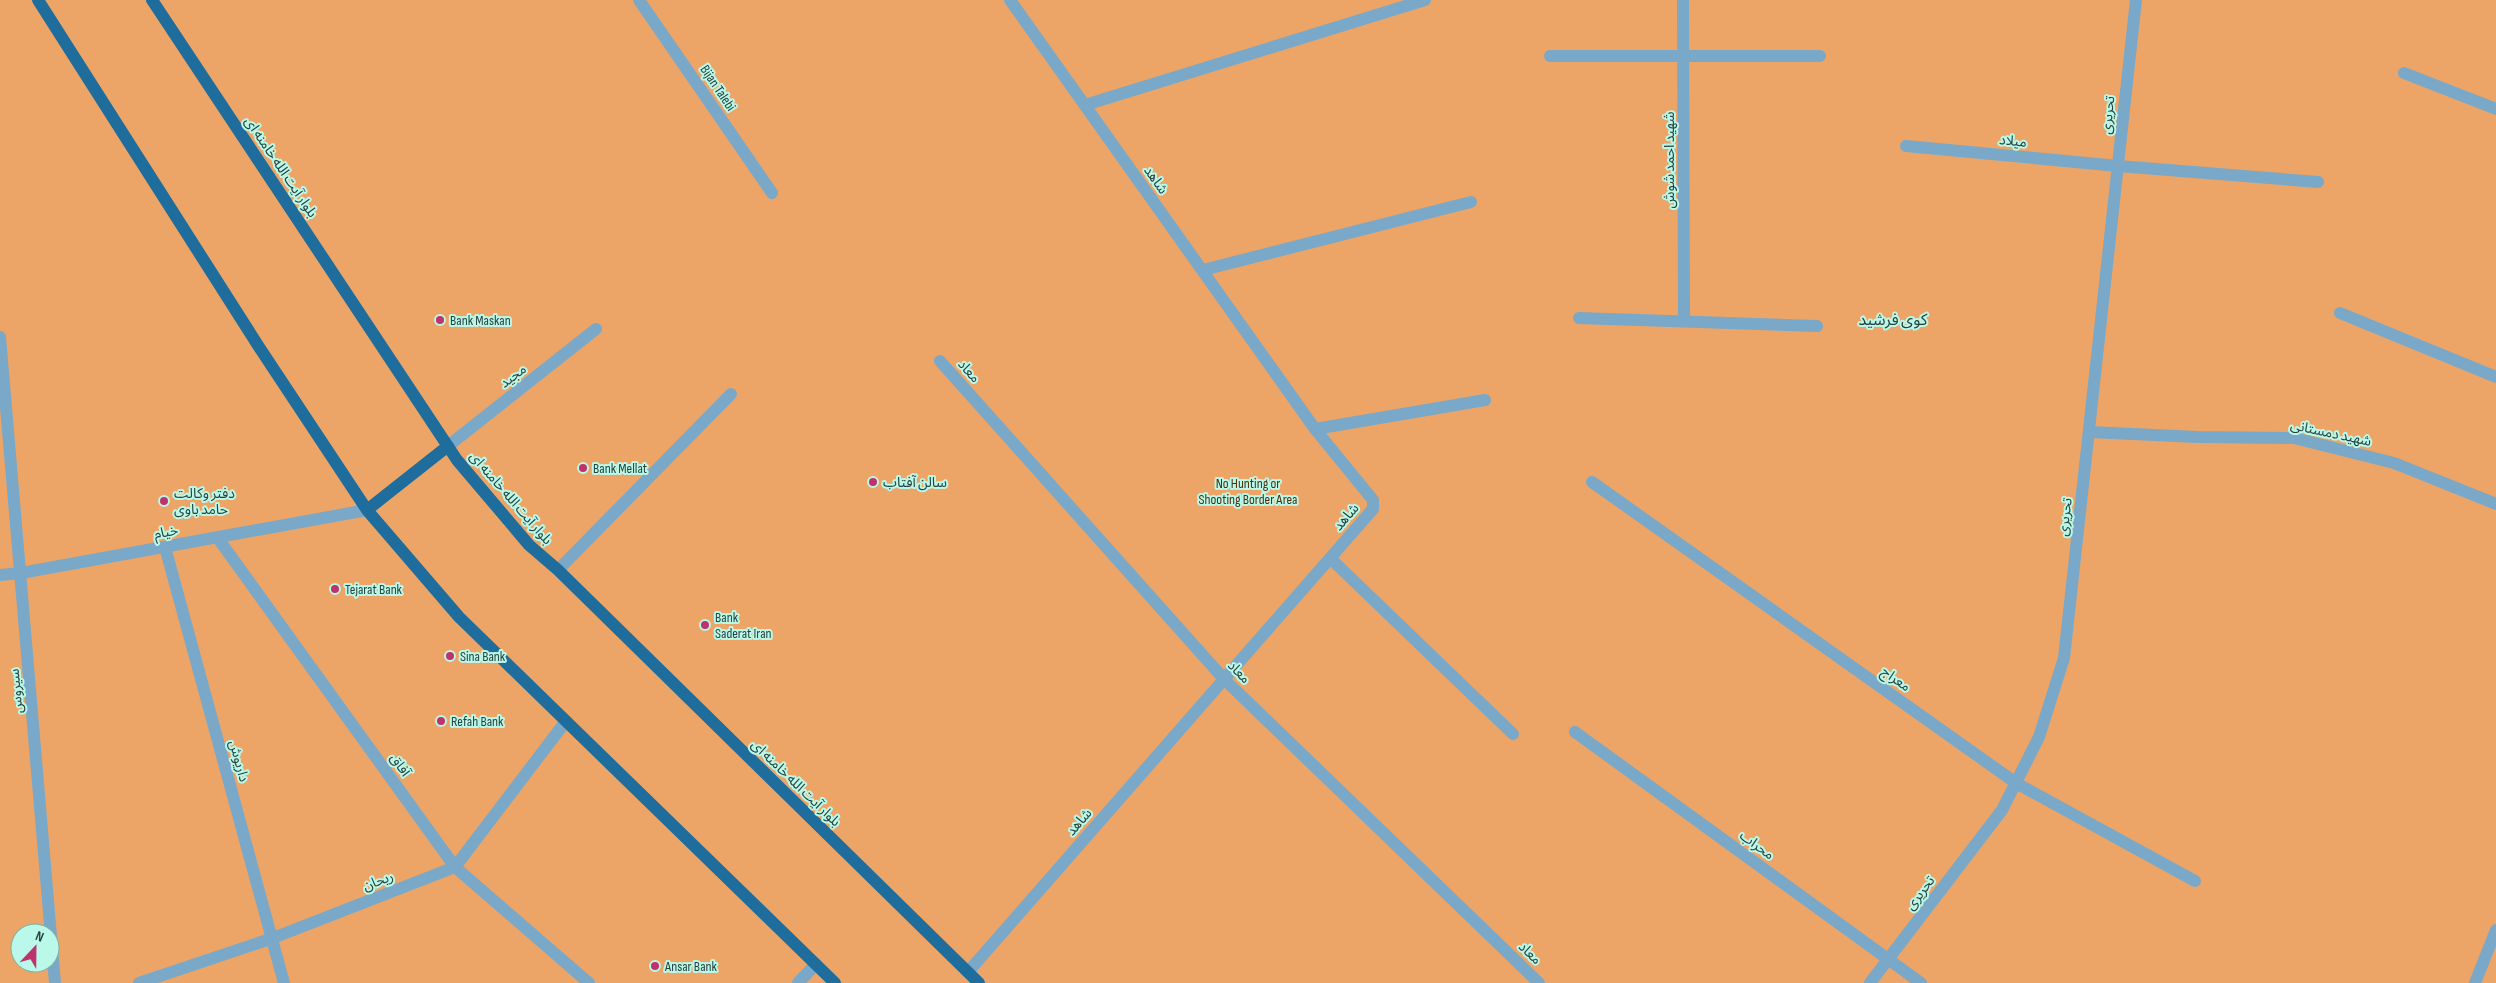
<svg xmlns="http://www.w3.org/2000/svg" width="2496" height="983" font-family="'Sofia Sans Condensed','Noto Sans Arabic',sans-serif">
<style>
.green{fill:#eda567;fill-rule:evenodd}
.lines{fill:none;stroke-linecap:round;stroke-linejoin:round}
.minor{stroke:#7aa8c8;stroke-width:12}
.major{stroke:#1f6d9c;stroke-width:12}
.poi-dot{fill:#be336c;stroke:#baf8ea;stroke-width:2}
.labels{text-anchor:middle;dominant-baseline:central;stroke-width:4;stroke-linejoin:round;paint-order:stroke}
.street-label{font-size:14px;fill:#27413c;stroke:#baf8ea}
.poi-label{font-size:14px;fill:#27413c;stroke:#baf8ea;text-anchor:start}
.park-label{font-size:14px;fill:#512c06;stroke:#baf8ea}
.quarter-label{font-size:16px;fill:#27413c;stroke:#baf8ea}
</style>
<rect width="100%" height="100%" fill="#baf8ea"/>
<!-- green -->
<path class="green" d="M0 0H2496V983H0ZM20 933H50V963H20Z"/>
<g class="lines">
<!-- minor -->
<path class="minor" d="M639 0 772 193
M1683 0 1684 320
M1550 56H1820
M2404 73 2496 109
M1085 105 1425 0
M1906 146 2118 166 2318 182
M1203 270 1471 202
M2340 313 2496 377
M1579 318 1817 326
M0 337 55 983
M940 361 1224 679 1539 983
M1315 429 1485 400
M2090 432 2197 437 2294 438 2394 463 2496 504
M448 446 596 329
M1592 482 2016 783 2195 881
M217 537 455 867 589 983
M165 547 284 983
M1330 558 1513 734
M558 570 731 394
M0 575 21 573 367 510
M1575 732 1921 983
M968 972 1373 509V500L1315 429 1010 0
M139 983 273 938 455 867 566 721
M798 983 816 964
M1870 983 2002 810 2039 737 2064 658 2136 0
M2475 983 2496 930"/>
<!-- major -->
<path class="major" d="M38 0 259 347 367 510 459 617 835 983
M152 0 457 460 529 545 558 570 979 983
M367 510 448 446"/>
</g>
<!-- markers -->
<g class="poi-dot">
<circle cx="440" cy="320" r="5"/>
<circle cx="583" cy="468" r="5"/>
<circle cx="873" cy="482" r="5"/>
<circle cx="164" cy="501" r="5"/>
<circle cx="335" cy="589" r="5"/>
<circle cx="705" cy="625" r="5"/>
<circle cx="450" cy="656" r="5"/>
<circle cx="441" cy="721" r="5"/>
<circle cx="655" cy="966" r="5"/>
</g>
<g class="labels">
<!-- street labels -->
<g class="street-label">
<text transform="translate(718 88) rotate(56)">Bijan Talebi</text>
<text transform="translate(2108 115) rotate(-84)">تحریری</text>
<text transform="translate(2013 141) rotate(6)">میلاد</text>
<text transform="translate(1669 160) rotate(-90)">شهید احمد شوش</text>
<text transform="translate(281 167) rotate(56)">بلوار آیت الله خامنه ای</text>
<text transform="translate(1156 180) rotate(55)">شاهد</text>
<text transform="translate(969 371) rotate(48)">معاد</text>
<text transform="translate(513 376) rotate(-38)">مجید</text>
<text transform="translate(2331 433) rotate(12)">شهید دمستانی</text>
<text transform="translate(511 498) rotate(49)">بلوار آیت الله خامنه ای</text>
<text transform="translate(1346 517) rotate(-49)">شاهد</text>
<text transform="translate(2065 517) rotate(-83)">تحریری</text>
<text transform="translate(166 532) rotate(-11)">خیام</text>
<text transform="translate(1239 672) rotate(46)">معاد</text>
<text transform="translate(1896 679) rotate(35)">معراج</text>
<text transform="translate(16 691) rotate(-95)">سیروس</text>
<text transform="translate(239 761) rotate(75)">داریوش</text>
<text transform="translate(400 765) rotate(54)">آفاق</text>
<text transform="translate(796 783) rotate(44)">بلوار آیت الله خامنه ای</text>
<text transform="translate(1079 822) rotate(-49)">شاهد</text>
<text transform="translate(1757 845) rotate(36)">محراب</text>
<text transform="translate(378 881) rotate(-21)">ریحان</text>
<text transform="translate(1920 893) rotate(-53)">تحریری</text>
<text transform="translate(1530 953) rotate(44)">معاد</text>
</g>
<!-- poi labels -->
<g class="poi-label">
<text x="450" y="320">Bank Maskan</text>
<text x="593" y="468">Bank Mellat</text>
<text x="883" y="482">سالن آفتاب</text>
<text x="174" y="493">دفتر وکالت<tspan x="174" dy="16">حامد باوی</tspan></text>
<text x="345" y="589">Tejarat Bank</text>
<text x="715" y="617">Bank<tspan x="715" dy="16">Saderat Iran</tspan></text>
<text x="460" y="656">Sina Bank</text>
<text x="451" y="721">Refah Bank</text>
<text x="665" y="966">Ansar Bank</text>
</g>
<!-- park labels -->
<g class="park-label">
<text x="1248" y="483">No Hunting or<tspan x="1248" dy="16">Shooting Border Area</tspan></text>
</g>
<!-- quarter labels -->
<g class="quarter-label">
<text x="1893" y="320">کوی فرشید</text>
</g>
</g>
<!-- north arrow -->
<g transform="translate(35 948) rotate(22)"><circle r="24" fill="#baf8ea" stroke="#7fafa4"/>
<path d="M0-4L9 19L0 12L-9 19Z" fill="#be336c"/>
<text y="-8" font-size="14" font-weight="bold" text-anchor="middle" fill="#27413c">N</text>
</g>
</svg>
